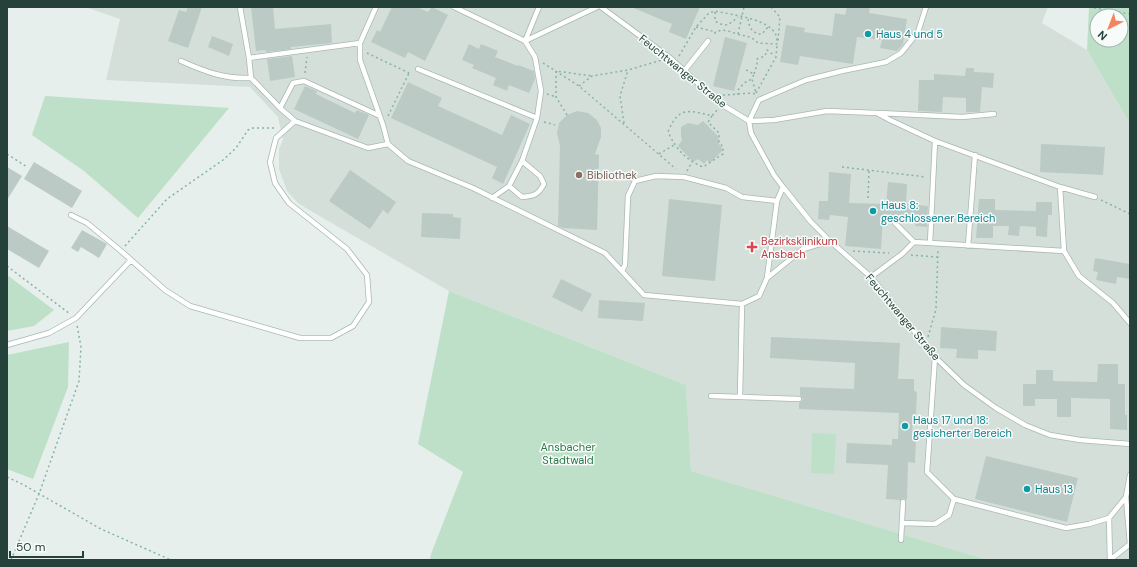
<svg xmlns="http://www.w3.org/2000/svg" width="1137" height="567" font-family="'DM Sans',sans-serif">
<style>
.built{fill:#d4dfda}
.green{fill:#bfe0c8;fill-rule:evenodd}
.building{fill:#bbcac4}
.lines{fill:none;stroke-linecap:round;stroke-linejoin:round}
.service-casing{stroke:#a8b8b2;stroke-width:6}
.path{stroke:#86b3a5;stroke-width:1.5;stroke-dasharray:2 3;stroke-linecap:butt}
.service{stroke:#fff;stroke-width:4.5}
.culture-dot{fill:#0f9aa8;stroke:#f7fbf9;stroke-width:1.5}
.education-dot{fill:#8d6e63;stroke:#f7fbf9;stroke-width:1.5}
.health-dot{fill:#e0444e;stroke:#f7fbf9;stroke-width:1.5}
.labels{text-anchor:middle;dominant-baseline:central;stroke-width:3;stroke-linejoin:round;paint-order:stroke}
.culture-label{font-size:11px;fill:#0d838f;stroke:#f7fbf9;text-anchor:start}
.street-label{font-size:11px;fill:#24423a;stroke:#f7fbf9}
.education-label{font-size:11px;fill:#785e54;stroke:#f7fbf9;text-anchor:start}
.health-label{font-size:11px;fill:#be3a42;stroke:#f7fbf9;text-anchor:start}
.park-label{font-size:11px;fill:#2d7a4b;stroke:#f7fbf9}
</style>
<rect width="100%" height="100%" fill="#e6efeb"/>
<!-- built -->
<path class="built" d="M85 7H1048L1042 23 1087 50 1130 124V560H988L691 471 686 385 449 291 299 204 287 191 279 169V149L283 140 278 117 250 87 106 80 120 19Z"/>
<!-- green -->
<path class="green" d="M1089 7H1130V124L1087 50ZM1097 16H1121V40H1097Z
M45 96 229 108 138 218 84 171 32 135Z
M7 275 54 310 34 326 7 331Z
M449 291 686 385 691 471 988 560H430L431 554 463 472 418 444Z
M69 342 68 387 33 479 7 469V355Z
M812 433 836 434 834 474 811 473Z"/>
<!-- building -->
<path class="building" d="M188 7H202L188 48 168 41 179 10 186 12Z
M251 7H273L275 29 331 24 332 43 291 47V49L266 52V50L256 51Z
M392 7H417L428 12 432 7 448 15 425 61 408 52 405 58 371 42 377 30 380 32Z
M631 7H700L686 39 669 32 672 24Z
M847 7H870L869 13 907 19 903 44 897 51 880 48 882 40 857 37 853 64 800 56 798 65 780 62 786 25 805 28 804 32 832 36 835 13 845 15Z
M212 36 233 44 229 56 208 47Z
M725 37 747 43 734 91 713 86Z
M469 44 479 49 481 44 498 51 495 57 518 66V65L534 71 535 79 529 93 509 85 507 91 493 85 496 78 472 68 474 65 462 60Z
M292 56 295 77 270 81 267 59Z
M966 68H974V72L994 73 993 88 982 87 980 112H966V98L943 97 942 112 918 111 919 80H934V74L965 76Z
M408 82 442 98 438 106 502 135 511 115 530 124 503 184 492 178 497 167 391 118Z
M305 86 317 91 316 94 355 113 357 110 369 115 358 139 294 109Z
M577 111 588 113 597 120 601 128V137L595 154 599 155 597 230 563 228 558 226 560 146 557 133 559 123 567 115Z
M703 121 718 136 719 144 723 150 710 163 707 160 704 164 698 159 693 162 678 146 682 140 681 136V127L688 123 698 125Z
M1041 144 1105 147 1103 175 1040 172Z
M34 162 82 191 72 208 24 179Z
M7 167 22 176 7 200Z
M350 170 396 202 388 214 383 210 370 229 329 201Z
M829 172 851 174 849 203 886 204 888 182 907 184 906 204 928 206 927 227 915 226 916 220 883 217 881 249 845 246 848 217 830 215 829 220 818 219 819 201H828Z
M669 199 722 205 715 281 662 276Z
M979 199H995V210L1036 211V202H1052V215H1048L1047 237 1036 236V227L1020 226 1019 236 1008 235 1009 226H993V238H976Z
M422 213 453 214V217L461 218 460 239 421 237Z
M7 226 49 251 39 268 7 249Z
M82 230 107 244 99 258 81 247 78 252 71 248Z
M1095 258 1130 264V279L1117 277 1116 284 1096 280 1098 272 1093 271Z
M561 279 592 294 582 312 552 297Z
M599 300 645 303 643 321 598 318Z
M941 327 997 331 996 351 978 350V359L956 358 957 349 940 348Z
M771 337 900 343 898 379H914V391L917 392 916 414H913L912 439H916L915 463 908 462 907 500 903 498 900 500 886 499 888 465 846 463 847 443 892 445V439H898L899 413 799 409V403L802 401 803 399 800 395V387L854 389 855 363 770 358Z
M1098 364H1118V384H1125V415H1127V430L1110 429V399L1071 398V417H1057V399H1035V406H1023V384H1036V370H1053V381L1097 382Z
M986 456 1078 478 1067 522 975 499Z"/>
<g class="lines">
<!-- service casing -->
<g class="service-casing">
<path id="service" d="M240 7 249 58 251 78 280 108
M376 7 360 43V60L383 125 388 144 408 161 473 188 605 253 644 295 742 304 759 296 767 278 803 249 830 241
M454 7 525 41 535 57 541 91 537 118 522 161 509 186 492 198
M601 7 670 58 721 104 749 121 751 133 774 175 783 187 811 222 830 241 871 277 935 357 964 385 996 408 1025 425 1050 435 1080 440 1130 444
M926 7 918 32 901 53 886 62 842 71 806 80 759 100 749 121 774 120 827 111 877 113 890 120 935 141 930 243
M525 41 597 7
M525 41 539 7
M249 58 360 43
M181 61C206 72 224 79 251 78
M418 69 537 118
M685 70 708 41
M879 113 962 117 994 114
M380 116 304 81 293 83 280 108 295 121 368 148 388 144
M935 141 1060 187 1095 197
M509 186 522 197C534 196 538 195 544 184L540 176 522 161
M1060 187 1064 251
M71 215 87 223 121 251 165 290 190 306 300 338H331L353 326 369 302 367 275 347 249 289 203 275 183 270 162 276 138 295 121
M895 223 914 242
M968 246 975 155
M622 271 625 265 628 196 635 181 656 176 684 177 726 188 742 197 777 201 783 187
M871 277 902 254 914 242 1064 251 1079 276 1113 303 1130 323
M767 278 777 201
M7 345 49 333 76 318 131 260
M935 357 927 472 954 499 1066 528 1089 524 1109 518 1126 497 1130 475
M711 396 799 399
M740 397 742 304
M1126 497 1130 544
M1109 518 1110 560 1130 544
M902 523 935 524 949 515 954 499
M901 540 903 502"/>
</g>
<!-- path -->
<path class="path" d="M771 7 780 17 778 41
M1089 7 1130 14
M715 12V21L720 24 728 25 738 17
M748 19 750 28 757 34H762L769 26
M696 27 716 32
M738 34 744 7
M367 53 409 73
M679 56 696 27 709 13 715 11C732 15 768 18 776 35 777 37 777 41 777 44L758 43C750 35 747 37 737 34 728 31 720 27 713 35
M543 63 579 86 676 169
M746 70 754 74 752 79 756 93
M305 73 307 57
M754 74 757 65V59L765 56 767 50 775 56
M579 86 592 76 628 70 662 60
M756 93 776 57 777 45
M547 94 556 97
M723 95C734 95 746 92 756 94
M738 95V90L744 83 752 79
M567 115 556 97V71L592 76
M388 116 409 73 411 72
M712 116 708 122 719 133V142L723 147V154L703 167C686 160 676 149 668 132 678 106 690 110 712 116L717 110
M544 122 555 125
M624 123 620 96 628 70
M7 154 27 167
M659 154 674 145
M842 167 926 177
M687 171 692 162
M868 198 869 170
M1101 200 1130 214
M125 246 167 199 223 160 236 148 248 130 253 128H277
M853 251 889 253
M911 255 937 257
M7 266 70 314
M928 337 936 309 938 250
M7 477 22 484 101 529 171 560
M11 560 39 494 79 381 81 347 77 325"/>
<!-- service -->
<use href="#service" class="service"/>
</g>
<!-- markers -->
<g class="culture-dot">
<circle cx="868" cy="34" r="4"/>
<circle cx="873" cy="211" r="4"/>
<circle cx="905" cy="426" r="4"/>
<circle cx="1027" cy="489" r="4"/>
</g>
<circle class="education-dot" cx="579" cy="175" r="4"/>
<path class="health-dot" d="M750 241h4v4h4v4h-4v4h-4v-4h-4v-4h4z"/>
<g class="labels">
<!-- culture labels -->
<g class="culture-label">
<text x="876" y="34">Haus 4 und 5</text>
<text x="881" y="205">Haus 8:<tspan x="881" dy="13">geschlossener Bereich</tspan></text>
<text x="913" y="420">Haus 17 und 18:<tspan x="913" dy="13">gesicherter Bereich</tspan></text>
<text x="1035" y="489">Haus 13</text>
</g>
<!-- street labels -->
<g class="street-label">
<text transform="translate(683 71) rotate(39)">Feuchtwanger Straße</text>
<text transform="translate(903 317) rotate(50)">Feuchtwanger Straße</text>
</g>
<!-- education labels -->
<g class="education-label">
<text x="587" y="175">Bibliothek</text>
</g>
<!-- health labels -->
<g class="health-label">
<text x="761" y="241">Bezirksklinikum<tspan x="761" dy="13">Ansbach</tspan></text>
</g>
<!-- park labels -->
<g class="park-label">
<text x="568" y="447">Ansbacher<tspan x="568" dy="13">Stadtwald</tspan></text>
</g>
</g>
<!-- border -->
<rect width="1137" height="567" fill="none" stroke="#24423a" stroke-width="16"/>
<!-- north arrow -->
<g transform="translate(1109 28) rotate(222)"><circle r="19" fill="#f7fbf9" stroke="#a3b1ad"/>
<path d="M0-3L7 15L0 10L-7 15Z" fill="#f4845f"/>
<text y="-6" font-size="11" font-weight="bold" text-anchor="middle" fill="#24423a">N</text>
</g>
<!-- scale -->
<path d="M10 551v6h73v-6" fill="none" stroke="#24423a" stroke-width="2"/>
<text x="16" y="551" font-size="12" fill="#24423a" stroke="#f7fbf9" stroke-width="3" paint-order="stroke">50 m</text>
</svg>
